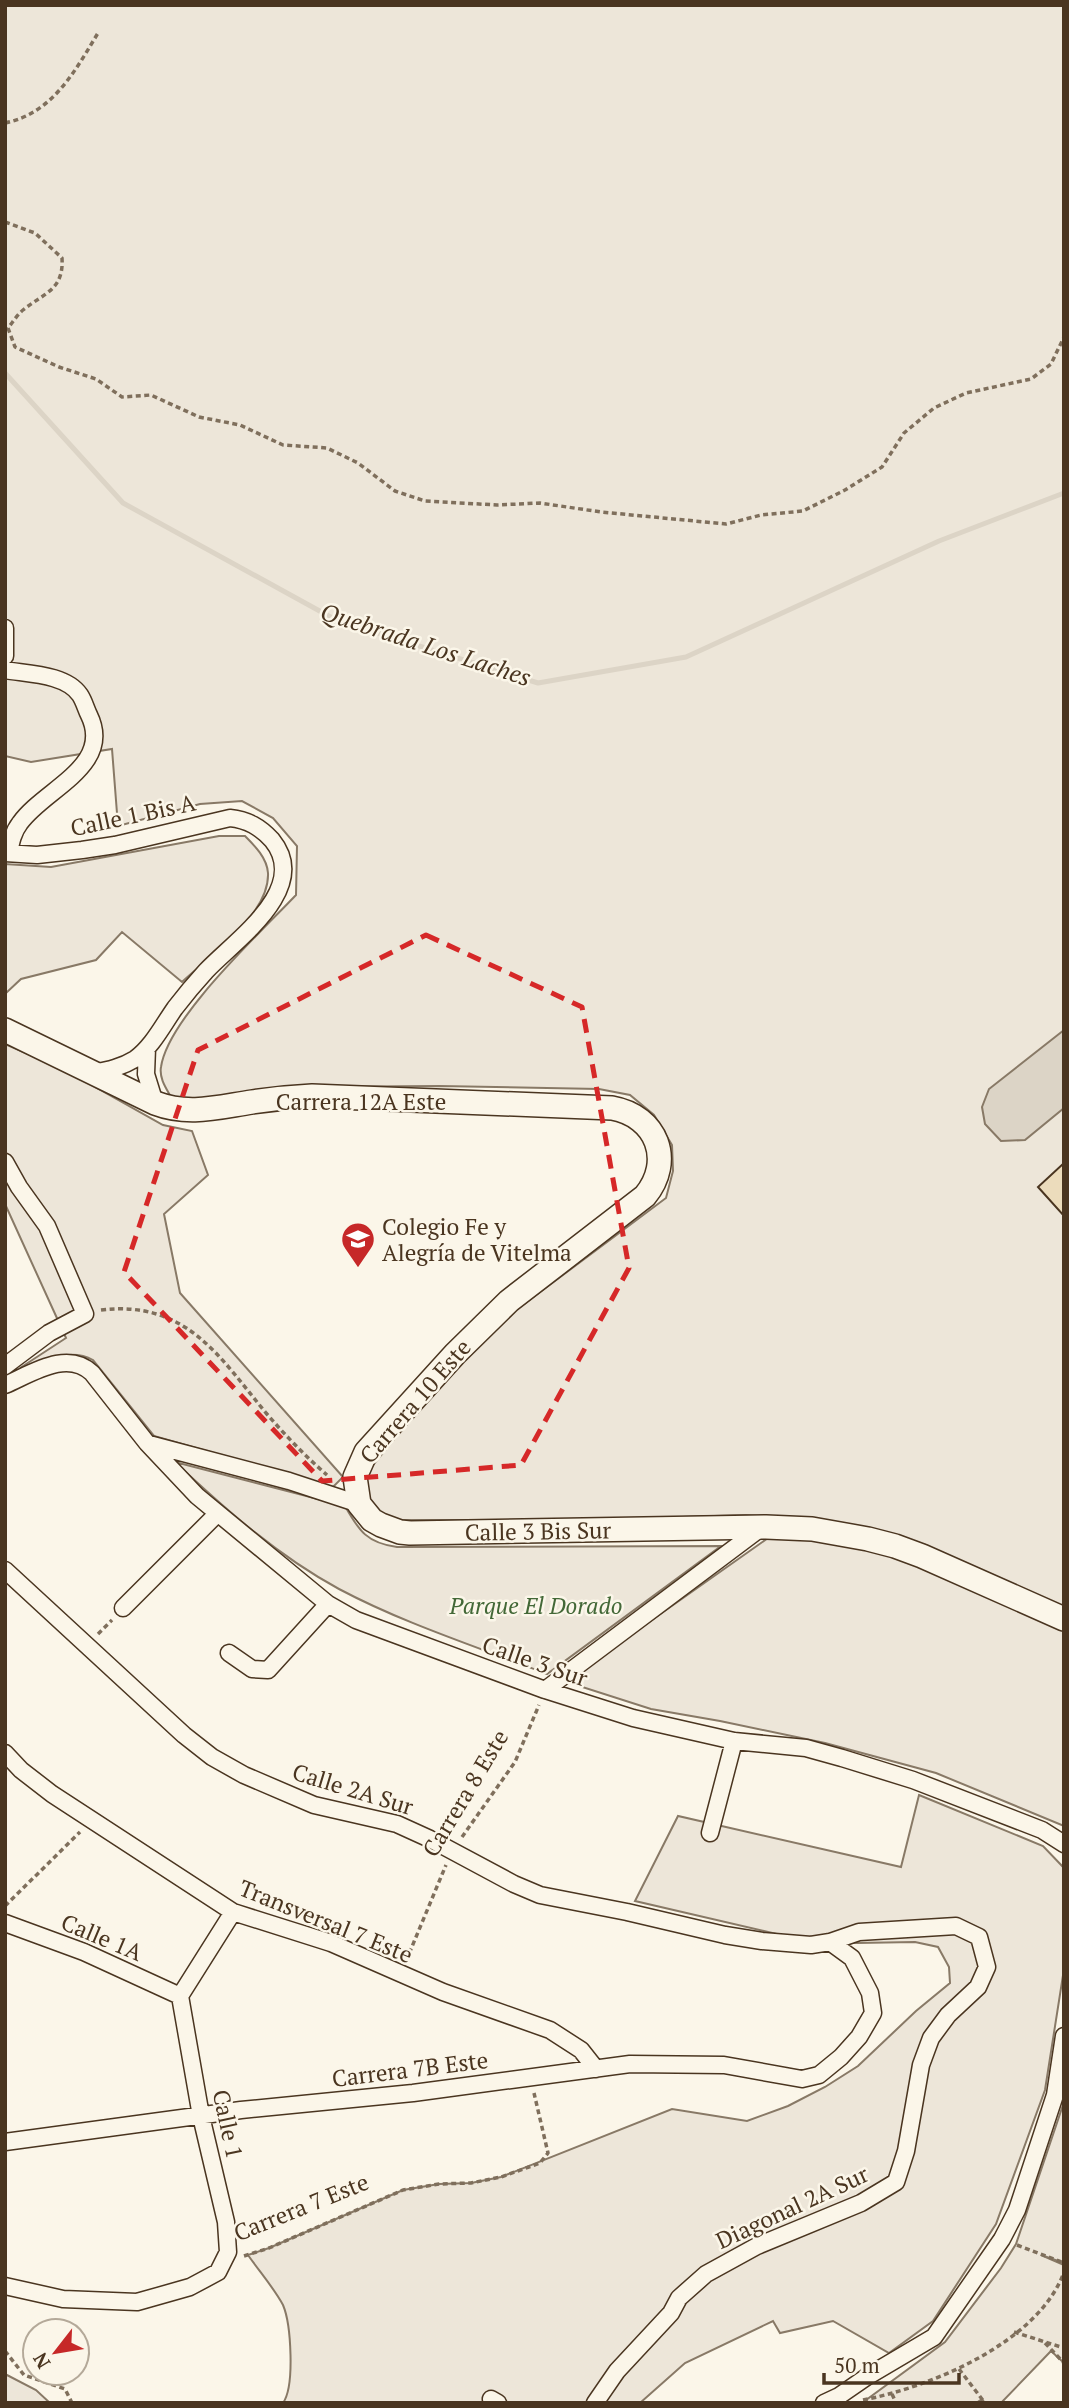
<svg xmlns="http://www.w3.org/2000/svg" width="1069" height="2408" font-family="'PT Serif',serif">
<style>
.green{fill:#ede6d9;stroke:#887966;stroke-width:2}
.water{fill:#dcd4c6;stroke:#887966;stroke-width:2}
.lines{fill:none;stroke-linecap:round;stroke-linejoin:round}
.stream{stroke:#dcd4c6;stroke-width:5}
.building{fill:#ecdcbc;stroke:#4a3520;stroke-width:2}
.street-casing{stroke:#4a3520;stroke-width:19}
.secondary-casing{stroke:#4a3520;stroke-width:26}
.path{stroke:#7f6f5c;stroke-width:3.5;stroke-dasharray:5 3.5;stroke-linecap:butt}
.street{stroke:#fbf6e9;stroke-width:16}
.secondary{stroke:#fbf6e9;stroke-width:23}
.marked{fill:none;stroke:#d62828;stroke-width:5;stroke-dasharray:14 9;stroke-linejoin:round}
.labels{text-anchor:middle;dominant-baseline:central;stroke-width:5;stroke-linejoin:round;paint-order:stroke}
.street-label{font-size:23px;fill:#4a3520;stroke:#fbf6e9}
.poi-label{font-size:23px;fill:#4a3520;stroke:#fbf6e9;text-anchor:start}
.park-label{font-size:23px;font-style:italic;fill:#436837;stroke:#fbf6e9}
.water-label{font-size:24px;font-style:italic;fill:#4a3520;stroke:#fbf6e9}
</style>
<rect width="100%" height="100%" fill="#fbf6e9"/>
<!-- green -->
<path class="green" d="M5 5H1064V1826L936 1773 825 1743 720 1721 651 1709 576 1685 574 1675 795 1519 746 1515 587 1520H392L370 1507 365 1483 368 1471 444 1379 512 1313 666 1198 673 1171 672 1145 654 1115 630 1095 599 1089 439 1086 286 1087 200 1103 171 1097C166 1088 159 1078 161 1067 168 1018 260 933 296 895L297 846 273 818 242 801 200 804 118 826 112 749 31 762 5 756Z
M219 836H245C255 846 267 858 268 873 270 914 210 956 182 982L122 932 96 960 21 979 5 994V864L51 867Z
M5 1044 63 1069 163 1125 192 1131 208 1175 164 1214 180 1293 343 1477 333 1487 154 1436 93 1360C70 1347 44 1361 20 1368L66 1338 5 1204Z
M175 1462 345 1506C359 1531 367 1543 397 1547L721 1546 547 1674C478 1647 405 1624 339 1589 278 1556 225 1509 175 1462Z
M919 1795 1043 1846 1064 1868V1969L1045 2090 996 2224 933 2321 889 2353 833 2321 780 2333 773 2321 685 2363 640 2403H599L591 2397 586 2403H283C295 2386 291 2324 283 2305 274 2288 259 2271 248 2255L269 2248 403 2190 439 2184 471 2183 501 2177 672 2109 747 2121 788 2106 825 2087 858 2066 916 2011 950 1983 949 1967 938 1947 915 1942 857 1943 798 1939 635 1901 678 1816 901 1867Z
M1064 2102V2263L1041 2255 1064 2265V2363L1051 2351 1001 2403H985L982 2399 976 2403H862L945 2342 1001 2268 1016 2244Z
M5 2374 36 2390 50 2403H5Z"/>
<!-- water -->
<path class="water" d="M1064 1030V1108L1025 1140 1001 1141 985 1124 982 1107 989 1089Z"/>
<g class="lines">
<!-- stream -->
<path class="stream" d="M5 373 123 503 336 620 538 683 686 657 939 541 1064 493"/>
</g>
<!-- building -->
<path class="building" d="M1064 1163V1216L1038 1187Z"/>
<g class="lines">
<!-- street casing -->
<g class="street-casing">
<path id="street" d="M5 628V656
M5 670C28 674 66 674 80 695 84 701 86 709 89 715 114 766 44 789 20 823 13 832 11 842 9 853
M5 853 37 855 82 850 115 845 230 818C248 820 260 827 272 840 312 889 234 941 206 971 195 983 185 995 175 1008 163 1025 152 1047 135 1059 122 1067 109 1070 94 1073
M147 1048 146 1074 155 1103
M5 1162 19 1187 47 1226 85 1314 49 1333 5 1366
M5 1385C31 1374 67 1349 92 1373L147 1443 197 1496 328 1604 356 1620 545 1690 633 1718 734 1741 806 1748 842 1758 913 1780 1042 1830 1064 1844
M149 1444 289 1481 359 1504
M5 1570 184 1735 212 1757 244 1775 314 1805 397 1824 430 1839 514 1884 540 1895 627 1912 725 1935 762 1941 811 1945 830 1942 859 1932 956 1926 979 1937 987 1967 978 1987 948 2015 931 2038 921 2065 906 2151 896 2182 861 2203 757 2246 706 2274 679 2298 671 2313 617 2371 595 2403
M123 1608 217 1514
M229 1653 252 1669 268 1670 328 1604
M545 1690 761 1528
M5 1753 21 1770 52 1794 233 1912 331 1943 443 1992 550 2030 581 2050 596 2069
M710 1833 734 1741
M5 1923 84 1952 180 1996
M180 1996 233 1912
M5 2142 241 2110 413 2093 630 2064 724 2065 802 2079 819 2075 841 2057 859 2037 873 2013 870 1993 852 1958 830 1942
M5 2286 63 2299 137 2302 190 2287 218 2272 228 2252 226 2222 201 2116 180 1996
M491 2399 498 2403
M824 2403 839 2396 868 2376 934 2337 1002 2239 1017 2210 1055 2095 1064 2036"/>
</g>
<!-- secondary casing -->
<g class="secondary-casing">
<path id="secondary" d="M5 1030 155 1103C189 1116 218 1107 252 1102 272 1099 292 1097 312 1096L612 1108C657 1116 674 1161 645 1196L509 1301 455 1354 366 1452 355 1477 359 1504 372 1520 381 1525 400 1532 410 1533 766 1527 812 1529 868 1539 895 1546 922 1556 1064 1619"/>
</g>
<!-- path -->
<path class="path" d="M5 123C53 113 75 71 98 33
M5 222 35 233 62 258C64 290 44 293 23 310 17 315 13 322 8 328L15 347 59 367 96 379 122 397 151 395 199 417 240 425 283 445 327 448 358 463 395 491 425 501 497 505 540 503 601 512 726 524 761 515 803 511 845 490 882 467 904 433 934 408 966 393 1031 379 1051 364 1064 337
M101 1310C186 1300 219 1356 266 1413 285 1435 305 1456 327 1475
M98 1634 112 1620
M462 1837 515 1762 539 1705
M5 1906 80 1832
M406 1961 446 1865
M1017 2245 1064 2263
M244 2256 269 2248 403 2190 439 2184 471 2183 501 2177 540 2163 548 2153 534 2093
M1014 2332 1064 2348
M1045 2343 1064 2363
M5 2351 24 2375 65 2389 72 2403
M959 2369 985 2403
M892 2394 896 2403
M863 2400C931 2387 1039 2342 1064 2272"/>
<!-- street -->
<use href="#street" class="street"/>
<!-- secondary -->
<use href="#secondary" class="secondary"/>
</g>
<!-- marked area -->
<path class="marked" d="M426 935 582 1007 629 1268 521 1465 322 1481 124 1272 198 1050Z"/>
<!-- icons -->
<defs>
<g id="school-pin" transform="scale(1.75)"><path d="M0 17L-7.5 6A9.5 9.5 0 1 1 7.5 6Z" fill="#c62828" stroke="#fbf6e9"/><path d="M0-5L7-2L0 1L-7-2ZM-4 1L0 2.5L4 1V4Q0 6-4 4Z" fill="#fff"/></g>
</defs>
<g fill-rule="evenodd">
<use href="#school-pin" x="358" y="1239"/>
</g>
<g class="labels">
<!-- street labels -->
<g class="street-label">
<text transform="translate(133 815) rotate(-12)">Calle 1 Bis A</text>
<text x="361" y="1101">Carrera 12A Este</text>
<text transform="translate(415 1401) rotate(-49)">Carrera 10 Este</text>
<text transform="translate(538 1531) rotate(-1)">Calle 3 Bis Sur</text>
<text transform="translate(535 1661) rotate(19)">Calle 3 Sur</text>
<text transform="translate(353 1789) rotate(17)">Calle 2A Sur</text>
<text transform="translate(465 1793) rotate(-59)">Carrera 8 Este</text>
<text transform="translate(326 1921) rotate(22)">Transversal 7 Este</text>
<text transform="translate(102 1937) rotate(23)">Calle 1A</text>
<text transform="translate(410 2069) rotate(-7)">Carrera 7B Este</text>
<text transform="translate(228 2124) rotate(78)">Calle 1</text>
<text transform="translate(301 2207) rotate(-22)">Carrera 7 Este</text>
<text transform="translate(792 2207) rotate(-25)">Diagonal 2A Sur</text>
</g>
<!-- poi labels -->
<g class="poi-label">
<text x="382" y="1226">Colegio Fe y<tspan x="382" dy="26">Alegría de Vitelma</tspan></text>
</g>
<!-- park labels -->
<g class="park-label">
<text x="536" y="1605">Parque El Dorado</text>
</g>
<!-- water labels -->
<g class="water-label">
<text transform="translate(426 644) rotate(18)">Quebrada Los Laches</text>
</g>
</g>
<!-- border -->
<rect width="1069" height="2408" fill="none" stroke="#4a3520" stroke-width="14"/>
<!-- north arrow -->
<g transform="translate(56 2352) rotate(239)"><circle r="33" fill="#fbf6e9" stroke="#b4a999" stroke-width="2"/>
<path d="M0-5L12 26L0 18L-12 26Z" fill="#c62828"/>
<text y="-10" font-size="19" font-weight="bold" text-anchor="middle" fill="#4a3520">N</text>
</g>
<!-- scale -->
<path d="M824 2373v10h135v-10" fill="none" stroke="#4a3520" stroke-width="3.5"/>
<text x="834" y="2373" font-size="21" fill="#4a3520" stroke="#fbf6e9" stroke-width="5" paint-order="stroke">50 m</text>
</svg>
